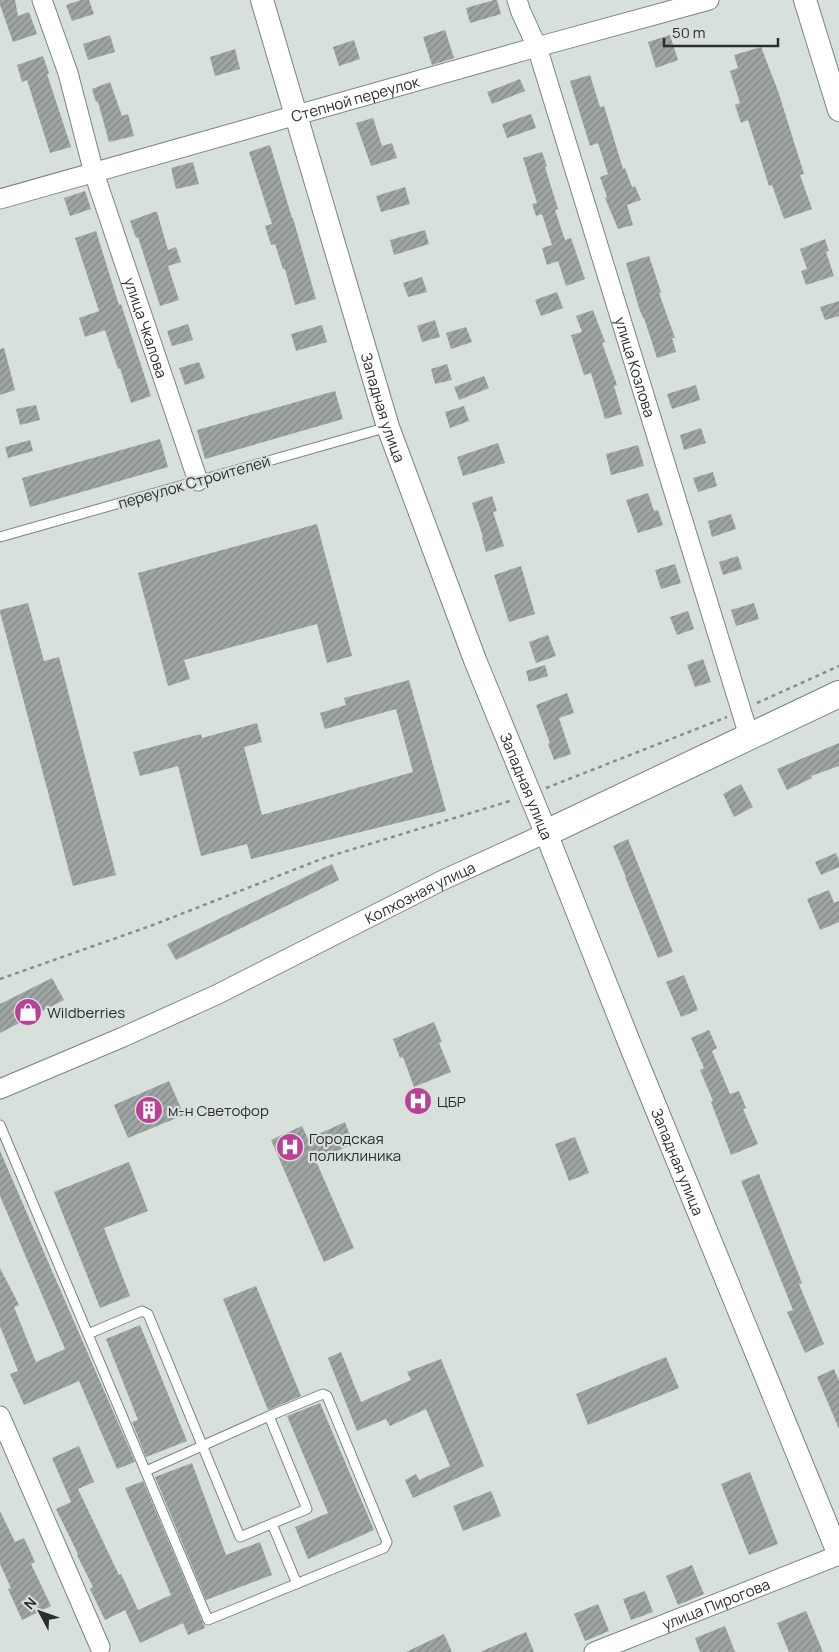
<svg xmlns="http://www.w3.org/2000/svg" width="839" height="1652" font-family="Manrope,sans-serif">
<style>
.building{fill:url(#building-hatch)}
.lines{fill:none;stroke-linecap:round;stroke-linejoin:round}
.service-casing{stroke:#7b837f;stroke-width:11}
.minor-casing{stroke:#7b837f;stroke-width:21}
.tertiary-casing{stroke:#7b837f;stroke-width:24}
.secondary-casing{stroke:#7b837f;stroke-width:28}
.path{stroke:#878d8a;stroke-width:2.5;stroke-dasharray:4 4;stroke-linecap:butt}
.service{stroke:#fff;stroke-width:9}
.minor{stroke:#fff;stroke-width:19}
.tertiary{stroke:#fff;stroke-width:22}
.secondary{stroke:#fff;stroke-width:26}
.labels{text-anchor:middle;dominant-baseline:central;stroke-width:4.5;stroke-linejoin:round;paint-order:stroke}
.street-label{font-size:15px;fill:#2b2e2c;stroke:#d8e0dc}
.poi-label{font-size:15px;fill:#2b2e2c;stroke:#d8e0dc;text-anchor:start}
</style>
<defs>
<pattern id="building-hatch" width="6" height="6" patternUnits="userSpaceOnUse" patternTransform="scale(1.25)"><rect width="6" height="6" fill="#9ea5a2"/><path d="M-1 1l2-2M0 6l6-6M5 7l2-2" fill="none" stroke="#818784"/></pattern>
</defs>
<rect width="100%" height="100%" fill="#d8e0dc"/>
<!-- building -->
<path class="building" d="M0 0H15L18 16 29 12 37 34 13 42 0 5Z
M81 0H89L94 14 72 21 66 5Z
M494 0H497L501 14 470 23 466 8Z
M445 30 454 58 432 65 423 37Z
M110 35 115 52 88 60 83 44Z
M670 35 678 60 656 68 648 42Z
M354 40 360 59 339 66 333 47Z
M761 47 778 91 804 174 800 175 812 209 784 219 772 185 769 186 748 120 741 123 735 105 740 103 730 71 738 68 734 55Z
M235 49 240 69 215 76 210 57Z
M43 56 49 73 47 74 71 147 50 153 27 80 22 82 17 65Z
M590 75 600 107 604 106 623 169 625 168 632 187 635 186 641 200 627 205 633 225 618 229 605 198 607 197 600 177 608 174 598 143 590 146 570 81Z
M520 79 525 91 492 104 487 92Z
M110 82 122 116 128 114 134 136 109 142 98 102H96L92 89Z
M531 114 536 128 507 138 502 124Z
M373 118 382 146 392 143 397 158 371 166 356 123Z
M270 145 292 218H293L316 299 295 305 285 269H283L275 244 271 245 265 226 272 224 249 152Z
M542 152 547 166 545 167 558 209 555 210 565 240 571 238 585 279 566 286 558 261 547 265 542 248 552 245 542 214 536 216 532 204 537 203 523 158Z
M193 162 199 184 176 189 171 168Z
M405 187 410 204 381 212 376 196Z
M85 191 91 209 70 216 64 198Z
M154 212H157L168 250 176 247 181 262 168 266 179 300 160 306 138 237 136 238 130 221Z
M425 230 429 244 394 255 390 240Z
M96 231 119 305 121 304 151 396 131 403 120 368 118 369 105 330 85 337 79 318 99 311 75 238Z
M825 239 829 251 826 252 834 276 806 285 801 271 807 269 800 249Z
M649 256 661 292 659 293 675 338H672L676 352 657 358 644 318H643L639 308 626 263Z
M422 277 427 292 408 297 403 283Z
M557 292 563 308 541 316 535 300Z
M839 301V316L825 320 820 307Z
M593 310 605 342 602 343 617 385 614 386 622 414 605 419 591 373 584 375 571 335 582 332 576 316Z
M435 320 440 337 422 342 417 326Z
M188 324 193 340 172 346 167 331Z
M322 325 327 342 296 351 291 334Z
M466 327 472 342 451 349 446 333Z
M4 348 15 390 0 395V349Z
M199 362 205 378 185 385 179 368Z
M447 364 452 380 435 384 431 369Z
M484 376 489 388 459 400 454 387Z
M696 385 700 400 672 409 667 394Z
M335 391 343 419 205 459 197 430Z
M36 405 40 420 20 425 16 409Z
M464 406 469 421 450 428 445 412Z
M701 428 706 443 684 450 680 435Z
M160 439 168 467 30 507 22 478Z
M30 440 33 451 8 458 5 447Z
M498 443 505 463 463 476 457 457Z
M638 445 644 466 611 475 606 454Z
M713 472 717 486 698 492 693 478Z
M648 493 654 511 658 510 663 525 638 533 626 500Z
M492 496 497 511 493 512 504 546 486 552 482 538 483 537 472 503Z
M731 514 736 529 712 537 708 521Z
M317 524 352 656 327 663 317 624 184 660 190 679 168 686 138 573Z
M738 556 742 569 723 575 719 562Z
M675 564 681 583 661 589 655 570Z
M521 566 535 614 509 622 494 575Z
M28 603 44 661 59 657 116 875 73 886 0 612V610Z
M754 603 759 619 736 626 731 610Z
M688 611 694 629 677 635 670 617Z
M548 635 556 656 536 663 529 642Z
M703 659 711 682 695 687 687 665Z
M545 665 548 676 529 682 526 671Z
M409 680 446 811 251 859 247 844 201 856 178 766 140 776 133 752 201 734 202 738 257 723 262 742 244 747 262 815 413 772 396 709 325 729 320 713 346 705 344 698Z
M567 693 574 713 559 718 571 754 554 760 548 744 550 743 536 705Z
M839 743V766L811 776 812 778 787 790 777 769Z
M741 784 753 807 734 817 723 794Z
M628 839 673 952 658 958 625 877H626L613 846Z
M836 853 839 861V867L821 875 815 862Z
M332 864 339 880 176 960 167 944Z
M829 890 834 903 839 901V922L820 930 807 899Z
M684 975 698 1010 681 1017 666 982Z
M52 978 64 1000 0 1033V1004Z
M434 1022 442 1042 439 1043 451 1072 414 1087 403 1057 400 1058 393 1039Z
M709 1030 717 1048 712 1051 730 1094 739 1091 746 1108 743 1109 758 1144 731 1155 711 1102 713 1101 700 1070 704 1068 691 1038Z
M169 1081 184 1115 128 1138 114 1105Z
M345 1122 353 1144 316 1161 354 1248 324 1262 271 1140 302 1126 308 1139Z
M575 1137 589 1173 569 1181 555 1144Z
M0 1151 135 1462 117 1469 79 1381 24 1405 10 1374 18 1371 0 1326V1268L19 1305 14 1307 36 1362 65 1349 0 1196Z
M129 1162 148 1211 104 1228 130 1296 100 1308 54 1192Z
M759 1174 802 1283 799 1284 824 1344 805 1353 787 1312 793 1310 741 1181Z
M256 1286 301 1396 268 1410 223 1299Z
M140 1325 187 1441 146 1457 132 1422 138 1420 106 1339Z
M341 1352 361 1402 411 1380 407 1372 441 1359 484 1466 413 1498 405 1480 416 1474 419 1480 450 1466 426 1409 390 1426 386 1419 357 1431 328 1358Z
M666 1357 679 1388 588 1425 576 1394Z
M834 1369 839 1381V1429L817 1377Z
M320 1403 374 1530 308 1559 295 1527 328 1513 287 1416Z
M79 1446 94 1482 78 1489 119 1575 121 1574 138 1610 171 1595 125 1488 143 1481 205 1628 188 1635 183 1623 140 1643 125 1610 105 1620 90 1589 93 1587 77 1555 78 1554 56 1509 71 1502 52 1458Z
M192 1463 226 1555 260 1542 272 1575 206 1600 155 1477Z
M750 1472 778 1544 749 1555 721 1484Z
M491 1491 501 1516 463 1531 453 1506Z
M0 1511 15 1542 24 1538 35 1562 31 1564 51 1606 22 1620 8 1589 11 1588 0 1564Z
M692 1565 704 1594 678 1605 666 1576Z
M645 1591 653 1612 631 1620 623 1599Z
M598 1604 609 1631 585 1641 574 1614Z
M806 1611 823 1652H789L777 1623Z
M725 1626 735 1652H700L695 1638Z
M526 1632 534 1652H480Z
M444 1634 452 1652H406Z"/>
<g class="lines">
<!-- service casing -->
<g class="service-casing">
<path id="service" d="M0 537 388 427
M0 1125 208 1620 384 1548 387 1542 327 1396 323 1394 269 1416 307 1509 240 1537 148 1314 142 1311 88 1334
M146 1471 269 1416
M272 1524 297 1584"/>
</g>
<!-- minor casing -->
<g class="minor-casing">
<g id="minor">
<path id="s1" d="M42 0 68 73 94 173 198 481"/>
<path id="s2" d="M517 0 521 12 537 47 749 736"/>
<path id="s3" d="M0 199 537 47 709 0"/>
<path id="s4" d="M0 1089 123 1037 216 995 443 880 546 833"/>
<path d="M0 1416 100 1647"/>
<path id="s5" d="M594 1652 839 1555"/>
</g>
</g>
<!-- tertiary casing -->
<g class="tertiary-casing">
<g id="tertiary">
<path id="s6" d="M262 0 388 427 475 660 546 833 631 1047 839 1555"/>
<path d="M805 0 839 110"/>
</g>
</g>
<!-- secondary casing -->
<g class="secondary-casing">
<path id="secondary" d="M546 833 839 694"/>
</g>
<!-- path -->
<path class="path" d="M757 703 839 666
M546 788 727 717
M0 979 153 925 324 858 513 800"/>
<!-- service -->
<use href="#service" class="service"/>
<!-- minor -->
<use href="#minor" class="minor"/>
<!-- tertiary -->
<use href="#tertiary" class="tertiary"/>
<!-- secondary -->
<use href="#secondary" class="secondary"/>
</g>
<!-- icons -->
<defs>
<g id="shop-disc" transform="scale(1.4375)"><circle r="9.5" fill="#b94298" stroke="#d8e0dc"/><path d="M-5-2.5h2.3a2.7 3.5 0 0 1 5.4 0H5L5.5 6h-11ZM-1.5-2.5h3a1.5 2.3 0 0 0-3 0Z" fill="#fff"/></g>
<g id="hospital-disc" transform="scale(1.4375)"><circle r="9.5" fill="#b94298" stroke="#d8e0dc"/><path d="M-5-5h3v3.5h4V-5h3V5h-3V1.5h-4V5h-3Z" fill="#fff"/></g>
<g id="building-disc" transform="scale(1.4375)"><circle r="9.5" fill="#b94298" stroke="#d8e0dc"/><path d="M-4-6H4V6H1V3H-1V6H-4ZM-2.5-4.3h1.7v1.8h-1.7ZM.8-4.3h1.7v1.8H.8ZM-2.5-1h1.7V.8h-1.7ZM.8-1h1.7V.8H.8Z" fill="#fff"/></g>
</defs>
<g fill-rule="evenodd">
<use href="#shop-disc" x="28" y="1012"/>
<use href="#hospital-disc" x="418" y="1101"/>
<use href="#building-disc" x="149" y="1110"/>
<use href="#hospital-disc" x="290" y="1147"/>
</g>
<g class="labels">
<!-- street labels -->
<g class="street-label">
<text stroke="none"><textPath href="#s3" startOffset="369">Степной переулок</textPath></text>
<text stroke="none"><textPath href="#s1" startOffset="344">улица Чкалова</textPath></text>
<text stroke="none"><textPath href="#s2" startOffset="386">улица Козлова</textPath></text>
<text stroke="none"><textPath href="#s6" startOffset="425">Западная улица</textPath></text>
<text transform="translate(194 482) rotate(-16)">переулок Строителей</text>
<text stroke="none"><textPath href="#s6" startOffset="830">Западная улица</textPath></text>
<text stroke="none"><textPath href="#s4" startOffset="464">Колхозная улица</textPath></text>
<text stroke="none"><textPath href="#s6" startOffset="1235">Западная улица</textPath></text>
<text stroke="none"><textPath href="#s5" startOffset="131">улица Пирогова</textPath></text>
</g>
<!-- poi labels -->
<g class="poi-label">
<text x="47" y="1012">Wildberries</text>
<text x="437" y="1101">ЦБР</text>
<text x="168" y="1110">м-н Светофор</text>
<text x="309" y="1138">Городская<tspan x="309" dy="17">поликлиника</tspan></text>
</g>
</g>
<!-- north arrow -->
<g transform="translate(40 1612) rotate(311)" stroke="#d8e0dc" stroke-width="4" paint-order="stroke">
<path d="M0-4L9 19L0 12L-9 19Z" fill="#2b2e2c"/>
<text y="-8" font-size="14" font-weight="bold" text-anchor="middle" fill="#2b2e2c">N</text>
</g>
<!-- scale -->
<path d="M664 38v8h114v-8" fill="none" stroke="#2b2e2c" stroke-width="2.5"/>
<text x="672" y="38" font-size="15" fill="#2b2e2c" stroke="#d8e0dc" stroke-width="4" paint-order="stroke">50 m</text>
</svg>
